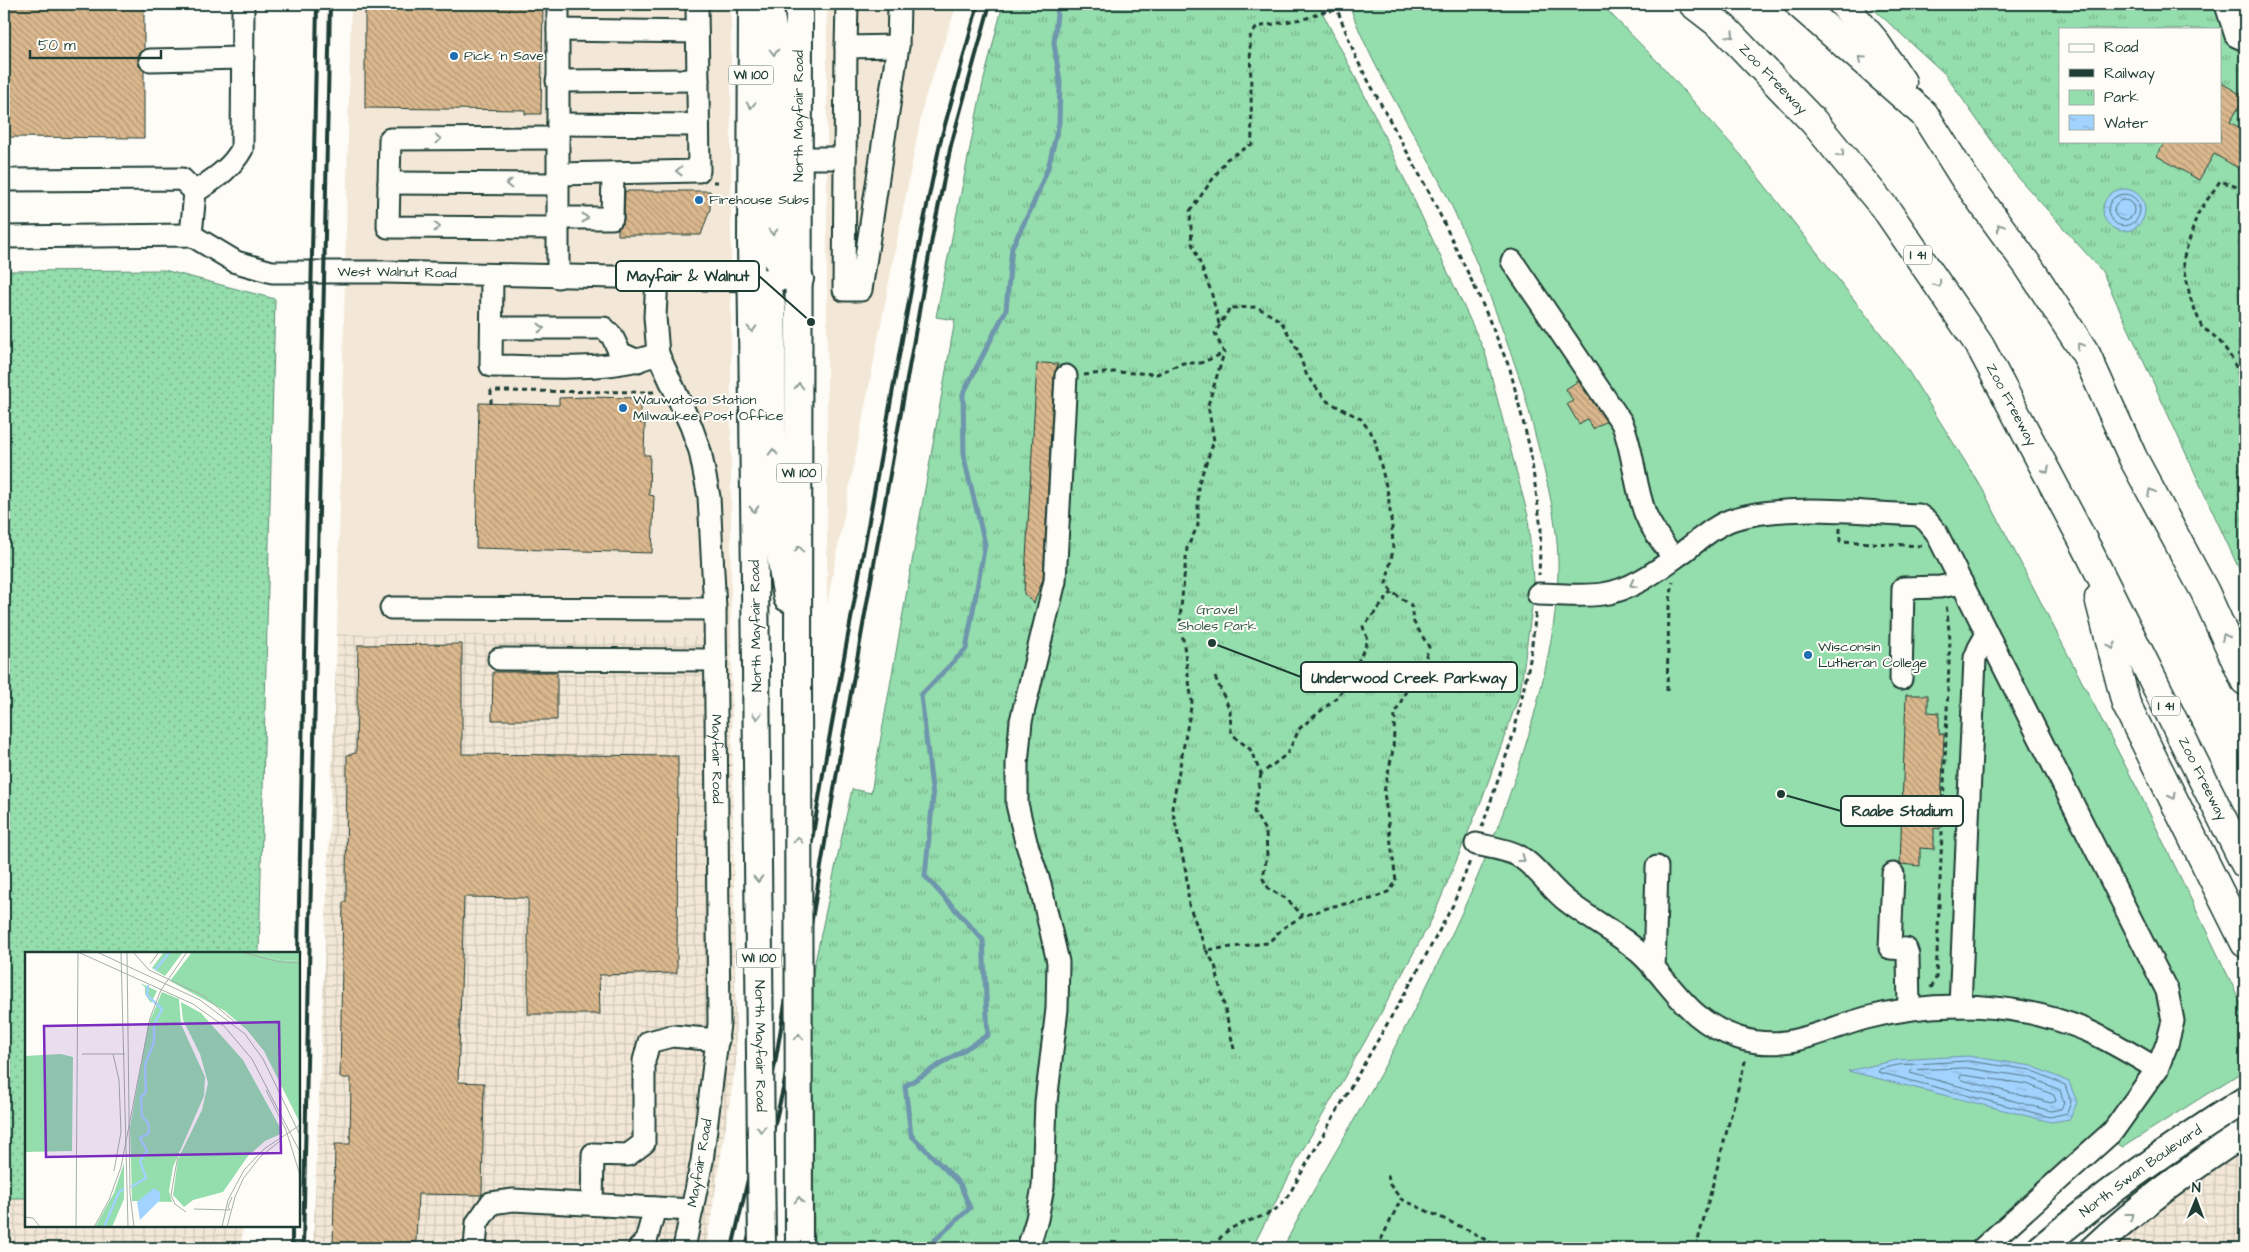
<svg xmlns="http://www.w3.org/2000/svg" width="2249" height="1252" font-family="'Architects Daughter',sans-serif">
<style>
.built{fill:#f3e8d7}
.industrial{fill:url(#industrial-grid)}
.grass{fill:url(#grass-dots);stroke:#5a8d70}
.park{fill:url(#park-tufts);stroke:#5a8d70;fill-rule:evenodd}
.pitch{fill:#94ddac;stroke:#5a8d70}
.water{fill:url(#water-ripples);stroke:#6e96ad}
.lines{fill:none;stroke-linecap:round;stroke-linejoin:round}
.shore{stroke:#537985;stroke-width:1}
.stream{stroke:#6e96ad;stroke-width:5}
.building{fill:url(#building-back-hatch);stroke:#1f3d34}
.minor-casing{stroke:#1f3d34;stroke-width:25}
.major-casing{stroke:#1f3d34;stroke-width:30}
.highway-casing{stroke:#1f3d34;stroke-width:31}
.path{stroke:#1f3d34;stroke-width:3;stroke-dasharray:5 4;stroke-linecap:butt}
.minor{stroke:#fdfcf7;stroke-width:21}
.major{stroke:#fdfcf7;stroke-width:26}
.highway{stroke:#fdfcf7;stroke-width:28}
.rail{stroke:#1f3d34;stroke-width:4}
.major-bridge-casing{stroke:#1f3d34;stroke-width:30;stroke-linecap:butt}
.major-bridge{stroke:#fdfcf7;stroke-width:26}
.oneway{stroke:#8e9c96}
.poi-dot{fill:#1f6fb2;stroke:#fdfcf7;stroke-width:2}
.labels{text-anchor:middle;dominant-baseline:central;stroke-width:4;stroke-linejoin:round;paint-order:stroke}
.shield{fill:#fdfcf7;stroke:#62766e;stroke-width:1}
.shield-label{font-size:12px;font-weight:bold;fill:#1f3d34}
.poi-label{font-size:14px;fill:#1f3d34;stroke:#fdfcf7;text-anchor:start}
.street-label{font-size:14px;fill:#1f3d34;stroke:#fdfcf7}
.park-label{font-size:14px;fill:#365d4c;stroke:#fdfcf7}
.inset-river{fill:none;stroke:#a2d2fe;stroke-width:2.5}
.inset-road{fill:none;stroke:#a4b0a9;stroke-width:1}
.view{fill:#7b2cbf;fill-opacity:0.15;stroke:#7b2cbf;stroke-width:2.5}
.inset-edge{fill:none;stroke:#1f3d34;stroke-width:2.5}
.leader{fill:none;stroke:#1f3d34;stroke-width:2}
.callout-dot{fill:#1f3d34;stroke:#fdfcf7;stroke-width:2}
.callout{fill:#fdfcf7;stroke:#1f3d34;stroke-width:2}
.callout-label{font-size:15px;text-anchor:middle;font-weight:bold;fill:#1f3d34}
</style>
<defs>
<pattern id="industrial-grid" width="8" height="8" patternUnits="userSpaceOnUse" patternTransform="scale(1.25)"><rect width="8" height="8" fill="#f3e8d7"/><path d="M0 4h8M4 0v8" fill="none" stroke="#d0c8b9"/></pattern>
<pattern id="grass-dots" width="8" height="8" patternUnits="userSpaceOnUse" patternTransform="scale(1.25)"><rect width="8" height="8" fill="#94ddac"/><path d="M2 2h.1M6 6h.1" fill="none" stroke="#78b48d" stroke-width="1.8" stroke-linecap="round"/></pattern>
<pattern id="park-tufts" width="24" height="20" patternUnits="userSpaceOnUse" patternTransform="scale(1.25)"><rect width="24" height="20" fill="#94ddac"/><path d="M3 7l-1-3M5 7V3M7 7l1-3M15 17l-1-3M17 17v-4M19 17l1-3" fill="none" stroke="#78b48d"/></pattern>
<pattern id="water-ripples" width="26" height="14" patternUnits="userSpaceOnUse" patternTransform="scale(1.25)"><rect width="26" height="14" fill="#a2d2fe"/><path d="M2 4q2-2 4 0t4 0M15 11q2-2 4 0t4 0" fill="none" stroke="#8bb5da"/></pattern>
<pattern id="building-back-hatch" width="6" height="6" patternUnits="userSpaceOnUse" patternTransform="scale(1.25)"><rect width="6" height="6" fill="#dbb88d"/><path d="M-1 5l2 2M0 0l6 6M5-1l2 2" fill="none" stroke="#b19774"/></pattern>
</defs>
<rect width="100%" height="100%" fill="#fdfcf7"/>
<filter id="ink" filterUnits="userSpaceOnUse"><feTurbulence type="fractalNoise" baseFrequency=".02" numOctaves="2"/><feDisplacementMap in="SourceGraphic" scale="10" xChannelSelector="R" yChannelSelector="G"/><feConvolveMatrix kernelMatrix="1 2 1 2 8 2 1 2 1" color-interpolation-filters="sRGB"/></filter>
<g filter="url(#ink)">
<!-- built -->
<path class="built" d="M351 4H731V637L337 634Z
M827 4H957L924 101 827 604Z"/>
<!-- industrial -->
<path class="industrial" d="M337 634 731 637 736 1063 706 1248H313Z
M2245 1150V1248H2115L2163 1208Z
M4 1198H26V1226H243L241 1248H4Z"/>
<!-- grass -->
<path class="grass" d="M164 270 275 299 259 953H26V1198H4V271Z"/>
<!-- park -->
<path class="park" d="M1003 4H1318L1374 114 1485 352 1528 516 1534 593 1520 693 1482 799 1433 917 1375 1024 1302 1151 1252 1248H814L812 976 852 789 871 793 955 320 936 317 983 83Z
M1868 4H2245V582L2102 271 2015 174 1945 74ZM2060 29H2220V141H2060Z"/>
<!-- pitch -->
<path class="pitch" d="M1349 4H1601L1661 65 1741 155 1902 361 1983 490 2141 796 2245 1011V1070L2123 1147 2097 1132 2081 1148 2025 1194 1966 1248H1283C1313 1188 1349 1130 1382 1071 1440 964 1494 854 1528 737 1543 684 1557 626 1558 571 1559 526 1547 481 1536 438 1531 420 1527 402 1522 385 1499 319 1475 253 1444 190 1413 128 1372 70 1349 4Z"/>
<!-- water -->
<path class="water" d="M2103 210a21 21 0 1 1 42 0a21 21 0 1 1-42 0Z
M1968 1056 2032 1066 2069 1082 2077 1102 2070 1119 2051 1122 1848 1071 1897 1060Z"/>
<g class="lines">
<!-- shore -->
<path class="shore" d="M2108 210a16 16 0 1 1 32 0a16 16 0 1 1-32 0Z
M2114 210a10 10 0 1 1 20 0a10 10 0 1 1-20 0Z
M1968 1061 2031 1070 2065 1085 2071 1102 2067 1113 2050 1117 1878 1072 1880 1069 1898 1065Z
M1967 1068 2029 1077 2060 1090 2064 1103 2061 1109 2051 1111 1910 1073 1912 1070Z
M1962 1075 2027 1084 2054 1095 2056 1101 2051 1103 1962 1080 1960 1078Z"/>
<!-- stream -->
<path class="stream" d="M926 1248 970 1208 960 1184 911 1135 905 1086 988 1035 983 940 925 876 933 797 921 695 966 649 985 544 964 458 963 394 1006 310 1012 247 1032 207 1048 168 1059 123 1060 82 1054 43 1058 4"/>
</g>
<!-- building -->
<path class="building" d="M4 4H144V49L139 54 138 60 139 66 144 71V138L4 137Z
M365 4H543L541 114H525V110L365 108Z
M2220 82 2245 97 2230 122 2245 131V172L2214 154 2199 180 2157 156 2165 141H2220Z
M625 191H710V209L701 235H618V229L624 219Z
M1043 363 1058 364 1054 375 1043 579 1034 603 1024 594 1037 364Z
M1578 381 1606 421 1593 429 1587 419 1579 424 1567 404 1573 401 1566 389Z
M588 397 640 398V423H645L644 455H650L649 495 654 496 652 553 476 548 479 403 559 405V398Z
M462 644V754L678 756 677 973 599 975 600 1014H528V898L464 897 458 1082 484 1083 482 1195 418 1194 416 1242 396 1243V1248H333L335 1144H350L351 1078H340L343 902H346L347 755 356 753 358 645Z
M493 672H557V720H492Z
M1906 695H1928V712L1939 713V734H1944L1940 829 1934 828V849L1920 848V866L1900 864Z"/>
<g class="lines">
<!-- minor casing -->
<g class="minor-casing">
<g id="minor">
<path d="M558 4V277"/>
<path d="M847 4 846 47 898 46 899 4"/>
<path d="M2228 4 2227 8 2236 36 2245 40"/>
<path d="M558 30 697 32"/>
<path d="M846 47 844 290H861L898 46"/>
<path d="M150 60 243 58"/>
<path d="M557 81 698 80"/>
<path d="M558 124 698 125"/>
<path d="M558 138 390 139 388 227 558 228"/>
<path d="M800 158H845"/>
<path d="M558 174 699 171 697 4"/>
<path d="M4 180 182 179 195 192 191 235"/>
<path d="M389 183 558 184"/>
<path d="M195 192C214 179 231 169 242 149L243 4"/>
<path d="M558 218H612L613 173"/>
<path id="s1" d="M4 237 191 235 236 262 272 272H384L751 280 800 279"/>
<path d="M1512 261 1622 423C1634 452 1634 484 1645 513 1652 531 1663 543 1674 558"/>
<path d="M492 275 491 366C547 366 605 373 658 354"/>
<path id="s2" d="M657 278 655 317 658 354 691 426 700 451 709 497 715 609 719 1024 702 1161 684 1248"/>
<path d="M492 328H604L612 336 620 353 638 361"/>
<path d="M1538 594C1559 594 1582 597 1603 594 1633 590 1659 569 1683 552 1698 541 1715 525 1734 519 1789 503 1862 513 1919 515L1927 521 1936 532 2167 991 2173 1021 2167 1044 2157 1069 2113 1131 1983 1248"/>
<path d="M391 608 715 609"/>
<path d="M499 659 716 660"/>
<path d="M1901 679 1903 588 1940 587 1962 583"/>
<path d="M1476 844C1489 847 1505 849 1517 855 1537 866 1550 889 1568 902 1595 923 1626 937 1649 962 1679 995 1693 1023 1739 1038 1787 1053 1821 1030 1866 1018 1936 999 2018 1002 2086 1030 2111 1041 2134 1055 2157 1069"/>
<path d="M1893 874 1890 948 1906 949 1908 955 1909 1009"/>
<path d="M1654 969 1657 867"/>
<path d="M1960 1006 1975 658 1979 648 1987 634"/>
<path d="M592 1204 593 1154 628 1155 644 1143V1061L649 1042 672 1036 718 1040"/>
<path d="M475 1248 477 1223 491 1203 513 1200 692 1210"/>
<path d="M639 1248 646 1241 655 1208"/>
<path d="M1028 1248 1037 1219 1043 1187 1046 1102 1057 1009 1058 962 1040 884 1026 842 1017 804V764L1021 721 1055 581 1066 376"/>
</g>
</g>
<!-- major casing -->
<g class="major-casing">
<g id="major">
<path d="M752 4 751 239 756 667"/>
<path d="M769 4 774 34 773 248C778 268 781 270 800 279"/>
<path d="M751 280C764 288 770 291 772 306 774 404 768 502 787 598"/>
<path id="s3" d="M798 668 799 4"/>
<path id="s4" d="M2041 1248C2105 1193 2173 1145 2245 1100"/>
<path d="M2094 1248C2140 1205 2192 1167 2245 1133"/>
</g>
</g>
<!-- highway casing -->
<g class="highway-casing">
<g id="highway">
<path id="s5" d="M1693 4 1724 28 1814 122 1888 212 1980 346 2087 548 2245 864"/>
<path d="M1799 4 1924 114 1965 179 2029 267 2086 354 2133 458 2205 592 2245 681"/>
<path d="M1843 4 1873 39 1902 82"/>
<path d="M2099 598 2126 704 2245 943"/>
</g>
</g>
<!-- path -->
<path class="path" d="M1335 4 1357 60 1430 194 1479 296 1510 369 1530 449 1541 528 1539 575
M713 182H722
M2245 190 2220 181 2197 215 2183 260 2190 297 2202 328C2226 340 2238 368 2245 392
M1219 324 1211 291 1192 243 1190 211 1227 159 1252 144 1250 37 1257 27 1307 18 1322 12 1337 10
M1084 375 1114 372 1157 374 1183 363H1201L1224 353 1215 333 1230 308 1257 307 1281 321 1297 349 1307 376 1327 401 1361 419 1374 437 1388 494 1392 527 1393 550 1386 584 1392 592 1411 605 1413 621 1429 647 1420 676 1406 691 1395 714 1393 750 1384 792 1396 881 1390 891 1371 899 1334 906 1303 916 1283 928 1268 943 1206 950 1189 905 1186 872 1172 808 1192 702 1180 618 1187 548 1198 525V485L1214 441 1208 405 1224 353
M491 404V391L655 392
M1840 528V541L1922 546
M1215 677 1230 710 1231 731 1237 739 1250 749 1261 774 1287 754 1300 728 1333 701 1348 684 1368 640 1363 627 1392 592
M1667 691 1669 607 1673 582
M1261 774 1254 812 1266 832 1267 854 1263 879 1269 889 1287 899 1303 916
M1482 827 1514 733 1530 660 1536 611
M1206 950 1215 965 1234 1049
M1931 988 1936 978 1950 639 1946 604
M1388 1175 1390 1185 1401 1199 1470 1231 1491 1243 1495 1248
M1215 1248C1225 1220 1255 1224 1276 1209 1284 1203 1290 1193 1295 1184L1417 972 1453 905 1470 861
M1377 1248 1401 1199
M1696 1248 1746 1058"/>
<!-- minor -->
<use href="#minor" class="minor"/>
<!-- major -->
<use href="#major" class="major"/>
<!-- highway -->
<use href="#highway" class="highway"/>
<!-- rail -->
<path class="rail" d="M298 953 317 4
M292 1248V1226
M303 1248 330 4
M732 1248 775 1064 826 756 922 230 940 143 978 4
M746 1248 784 1085 839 760 933 233 951 145 990 4"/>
<!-- major-bridge casing -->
<g class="major-bridge-casing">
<g id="major-bridge">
<path id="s6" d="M756 667 762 1248"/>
<path d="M798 668 799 1248"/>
</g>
</g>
<!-- major-bridge -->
<use href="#major-bridge" class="major-bridge"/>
</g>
<!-- one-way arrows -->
<defs><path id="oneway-chevron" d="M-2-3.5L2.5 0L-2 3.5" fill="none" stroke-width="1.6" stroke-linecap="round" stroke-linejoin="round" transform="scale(1.25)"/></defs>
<g class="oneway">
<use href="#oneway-chevron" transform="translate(1731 35) rotate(46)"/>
<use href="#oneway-chevron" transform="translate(774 52) rotate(90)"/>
<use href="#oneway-chevron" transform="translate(1861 59) rotate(-138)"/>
<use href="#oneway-chevron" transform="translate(751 105) rotate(90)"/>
<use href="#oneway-chevron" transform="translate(438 139)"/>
<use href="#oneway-chevron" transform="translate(1841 154) rotate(50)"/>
<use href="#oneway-chevron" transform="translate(679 171) rotate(179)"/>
<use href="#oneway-chevron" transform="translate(509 184) rotate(-179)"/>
<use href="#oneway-chevron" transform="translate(585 218)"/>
<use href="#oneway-chevron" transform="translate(437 227)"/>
<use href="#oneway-chevron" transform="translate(2000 227) rotate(-126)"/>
<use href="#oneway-chevron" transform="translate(773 232) rotate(90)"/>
<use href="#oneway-chevron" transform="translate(1938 284) rotate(56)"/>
<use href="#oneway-chevron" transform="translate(541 328)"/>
<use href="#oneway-chevron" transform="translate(752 329) rotate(89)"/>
<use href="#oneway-chevron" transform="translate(2080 346) rotate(-123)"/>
<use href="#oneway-chevron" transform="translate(799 386) rotate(-90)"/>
<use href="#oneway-chevron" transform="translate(773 452) rotate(-91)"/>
<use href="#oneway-chevron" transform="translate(2046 470) rotate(63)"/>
<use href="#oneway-chevron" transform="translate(2151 492) rotate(-118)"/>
<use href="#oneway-chevron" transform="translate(754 509) rotate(89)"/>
<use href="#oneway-chevron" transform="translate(799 549) rotate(-90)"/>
<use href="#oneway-chevron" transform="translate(1633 584) rotate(153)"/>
<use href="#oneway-chevron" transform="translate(2225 637) rotate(-115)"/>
<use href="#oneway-chevron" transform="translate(2112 646) rotate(76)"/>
<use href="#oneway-chevron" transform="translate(757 716) rotate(89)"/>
<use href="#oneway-chevron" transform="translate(2173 796) rotate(63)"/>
<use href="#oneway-chevron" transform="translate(798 840) rotate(-90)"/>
<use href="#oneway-chevron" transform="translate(1522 859) rotate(36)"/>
<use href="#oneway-chevron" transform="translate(758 879) rotate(89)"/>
<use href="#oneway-chevron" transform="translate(799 1037) rotate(-90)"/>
<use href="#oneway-chevron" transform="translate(761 1129) rotate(89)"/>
<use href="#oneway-chevron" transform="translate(799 1200) rotate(-90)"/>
<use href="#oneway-chevron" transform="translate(2130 1216) rotate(-38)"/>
</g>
</g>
<!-- markers -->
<g class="poi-dot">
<circle cx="454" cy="56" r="5"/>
<circle cx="699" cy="200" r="5"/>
<circle cx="623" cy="408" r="5"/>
<circle cx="1808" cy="655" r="5"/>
</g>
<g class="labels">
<!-- shield labels -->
<g class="shield">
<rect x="728.5" y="65.5" width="45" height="19" rx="4"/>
<rect x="1904" y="245.5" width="28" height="19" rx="4"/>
<rect x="776.5" y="463.5" width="45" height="19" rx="4"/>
<rect x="2152" y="696.5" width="28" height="19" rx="4"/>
<rect x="736.5" y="948.5" width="45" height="19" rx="4"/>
</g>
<g class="shield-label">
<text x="751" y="75">WI 100</text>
<text x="1918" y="255">I 41</text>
<text x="799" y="473">WI 100</text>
<text x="2166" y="706">I 41</text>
<text x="759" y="958">WI 100</text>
</g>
<!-- poi labels -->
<g class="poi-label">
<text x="464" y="56">Pick 'n Save</text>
<text x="709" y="200">Firehouse Subs</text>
<text x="633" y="400">Wauwatosa Station<tspan x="633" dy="16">Milwaukee Post Office</tspan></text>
<text x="1818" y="647">Wisconsin<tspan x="1818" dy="16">Lutheran College</tspan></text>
</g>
<!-- street labels -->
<g class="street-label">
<text stroke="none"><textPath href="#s5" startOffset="110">Zoo Freeway</textPath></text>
<text stroke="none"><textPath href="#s3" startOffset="552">North Mayfair Road</textPath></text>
<text stroke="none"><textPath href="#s1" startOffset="402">West Walnut Road</textPath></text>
<text stroke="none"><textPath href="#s5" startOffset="515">Zoo Freeway</textPath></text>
<text transform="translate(756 626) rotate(-91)">North Mayfair Road</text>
<text stroke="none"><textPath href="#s2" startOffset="491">Mayfair Road</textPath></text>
<text stroke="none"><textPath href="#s5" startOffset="935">Zoo Freeway</textPath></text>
<text stroke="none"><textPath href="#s6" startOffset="379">North Mayfair Road</textPath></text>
<text transform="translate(700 1163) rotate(-80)">Mayfair Road</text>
<text stroke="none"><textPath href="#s4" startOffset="126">North Swan Boulevard</textPath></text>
</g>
<!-- park labels -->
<g class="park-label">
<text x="1217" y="610">Gravel<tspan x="1217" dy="16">Sholes Park</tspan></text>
</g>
</g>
<!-- overview -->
<g transform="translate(25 952)">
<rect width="275" height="275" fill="#fdfcf7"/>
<path d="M225 0H275V9L256 8ZM36 102 48 105 47 199 0 200V104Z" fill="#94ddac"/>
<path d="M139 0H158L140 24 127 16ZM167 0H225L256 8 275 9V171L239 99 222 78 200 59 145 29ZM115 31 132 39 126 51 120 42V35ZM137 40 154 47 156 72 180 125 179 144 148 215 144 239 147 250 107 249 105 175 123 73ZM99 211V247L87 275H70L89 241Z" fill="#94ddac"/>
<path d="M156 50 176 61 218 108 258 181 240 189 223 204 198 240 168 248 159 255 148 243 153 207 177 158 183 131 175 102 158 68Z" fill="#94ddac"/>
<path d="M129 236 135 240V248L115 268 112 250Z" fill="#a2d2fe"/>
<path class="inset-river" d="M130 18 145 0M106 235 121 226 115 209 122 199 115 186 124 181 123 171 117 164 116 145 121 140 120 113 129 90V73L137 57 122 43 123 33M79 275 94 240 99 237"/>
<path class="inset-road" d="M53 0 168 52 199 74 227 107 275 200M72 0 175 48 220 82 238 107 275 183M96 0 103 275M102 0 105 241 109 275M108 0 124 18 179 44 211 71M220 1 254 10 275 11M125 12 134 0M57 102H100M88 102 94 128 96 180 89 219M241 138 261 178 275 223M153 203 146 243 150 252 161 260M169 257 205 258 203 255 207 245M0 265 8 266 15 275M51 275 53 0M69 275 84 248 96 215 125 66 136 38 162 0M197 275 203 248 219 218 239 197 275 173M202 275 210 245 218 227 235 205 255 189"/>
<path class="view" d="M254 70 256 201 21 205 19 74Z"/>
<rect width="275" height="275" class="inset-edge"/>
</g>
<!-- callouts -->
<path class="leader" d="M811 322L759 276M1212 643L1301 677M1781 794L1841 811"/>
<g class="callout-dot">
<circle cx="811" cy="322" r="5"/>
<circle cx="1212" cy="643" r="5"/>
<circle cx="1781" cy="794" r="5"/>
</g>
<g class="callout">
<rect x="616" y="261" width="143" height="30" rx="5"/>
<rect x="1301" y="662" width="216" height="30" rx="5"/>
<rect x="1841" y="796" width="122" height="30" rx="5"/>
</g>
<g class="callout-label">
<text x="688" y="281">Mayfair &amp; Walnut</text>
<text x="1409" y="683">Underwood Creek Parkway</text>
<text x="1902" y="816">Raabe Stadium</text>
</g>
<!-- margin -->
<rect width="2249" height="1252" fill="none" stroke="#fdfcf7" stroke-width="20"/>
<rect x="10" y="10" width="2229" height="1232" fill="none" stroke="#1f3d34" stroke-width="2" filter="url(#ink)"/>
<!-- legend -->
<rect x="2059" y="28" width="162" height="115" fill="#fdfcf7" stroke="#a4b0a9"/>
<rect x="2069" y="44" width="25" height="8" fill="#fdfcf7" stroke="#a4b0a9"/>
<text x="2104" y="52" font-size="15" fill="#1f3d34">Road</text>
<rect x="2069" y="69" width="25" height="8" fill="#1f3d34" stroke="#a4b0a9"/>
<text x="2104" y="78" font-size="15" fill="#1f3d34">Railway</text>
<rect x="2069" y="90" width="25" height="15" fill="url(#park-tufts)" stroke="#a4b0a9"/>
<text x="2104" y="102" font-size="15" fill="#1f3d34">Park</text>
<rect x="2069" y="115" width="25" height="15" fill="url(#water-ripples)" stroke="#a4b0a9"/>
<text x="2104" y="128" font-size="15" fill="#1f3d34">Water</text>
<!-- north arrow -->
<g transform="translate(2196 1200) rotate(1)" stroke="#fdfcf7" stroke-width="4" paint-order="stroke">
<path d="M0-4L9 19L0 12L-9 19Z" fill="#1f3d34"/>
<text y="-8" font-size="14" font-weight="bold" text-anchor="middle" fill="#1f3d34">N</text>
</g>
<!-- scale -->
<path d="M30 50v8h131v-8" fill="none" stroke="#1f3d34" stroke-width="2.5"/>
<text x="38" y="50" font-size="15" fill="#1f3d34" stroke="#fdfcf7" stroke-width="4" paint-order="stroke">50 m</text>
</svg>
